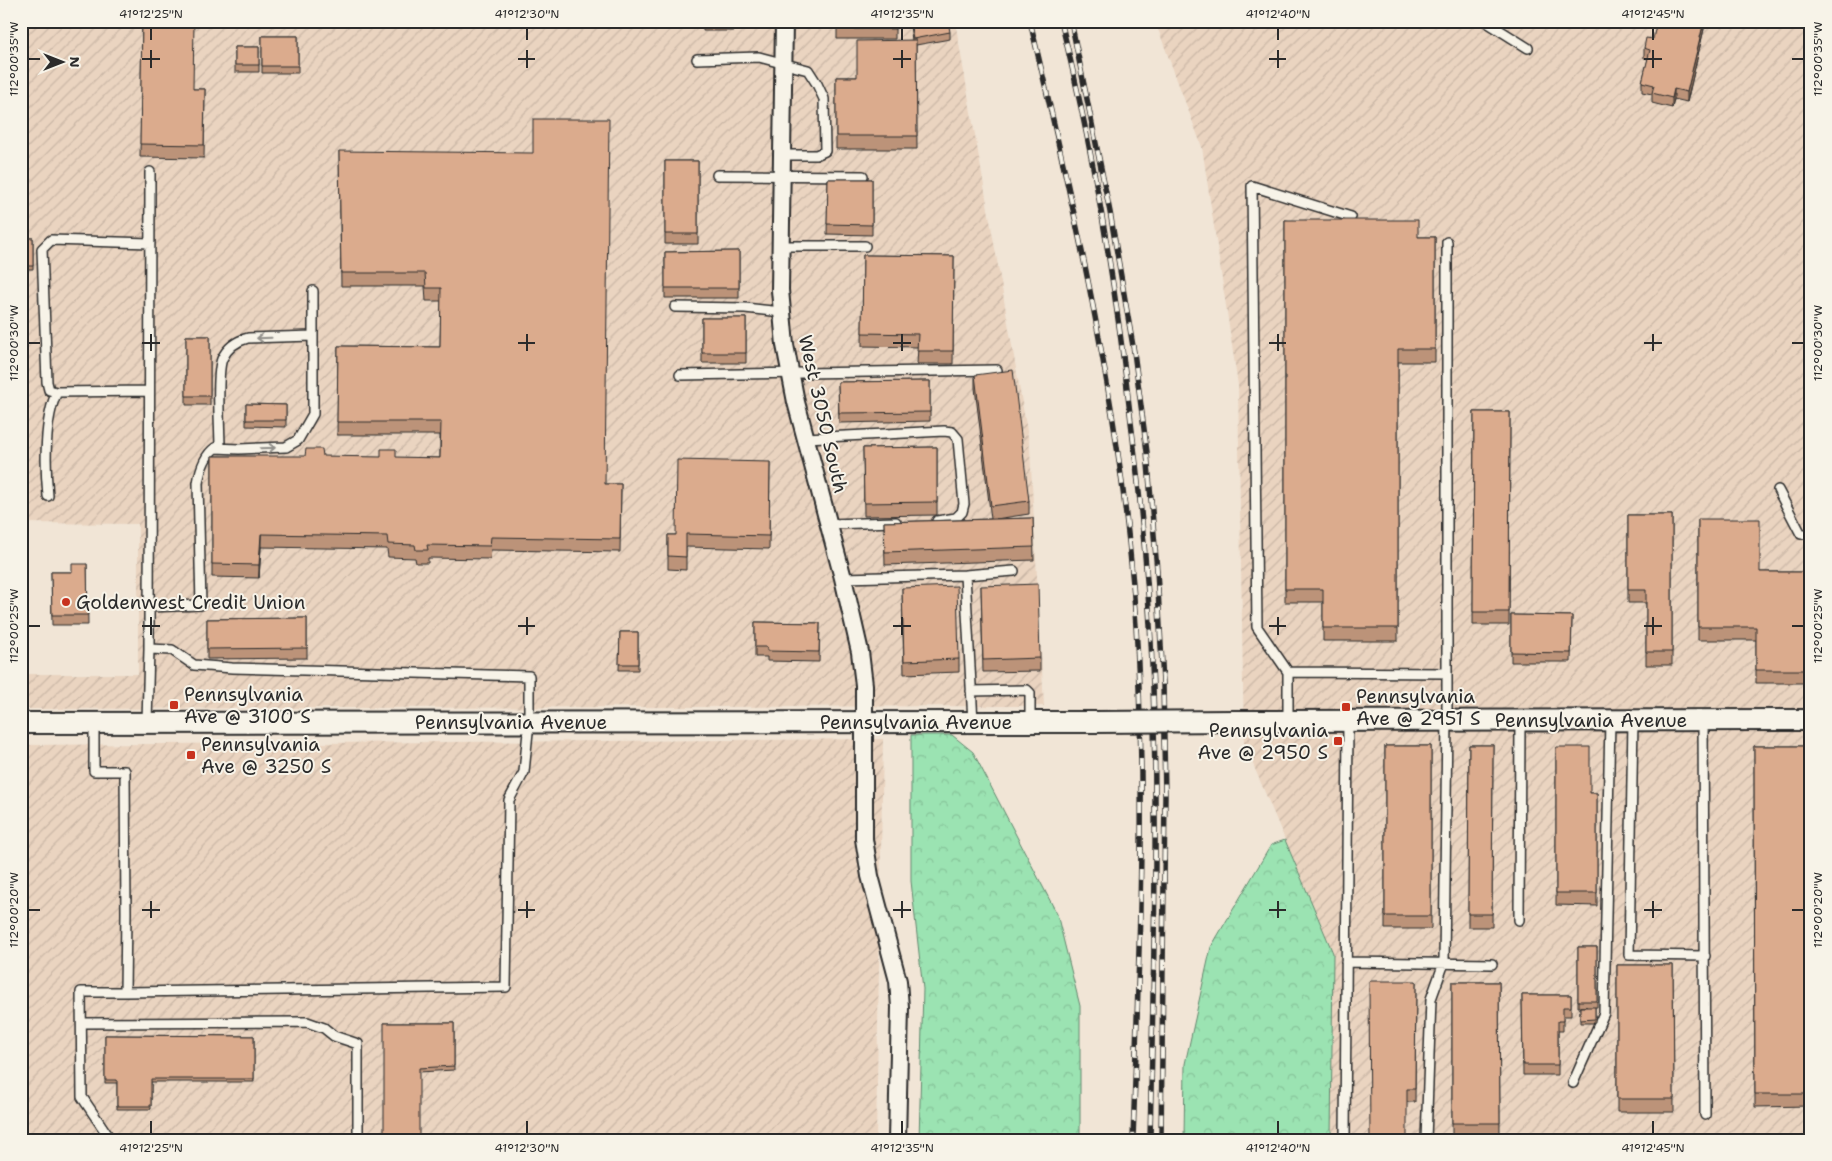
<svg xmlns="http://www.w3.org/2000/svg" width="1832" height="1161" font-family="'Shantell Sans',sans-serif">
<style>
.industrial{fill:url(#industrial-furrows)}
.forest{fill:url(#forest-crowns);stroke:#63876e}
.lines{fill:none;stroke-linecap:round;stroke-linejoin:round}
.service-casing{stroke:#2b2b2b;stroke-width:12}
.minor-casing{stroke:#2b2b2b;stroke-width:20}
.tertiary-casing{stroke:#2b2b2b;stroke-width:24}
.service{stroke:#f7f3e8;stroke-width:9}
.minor{stroke:#f7f3e8;stroke-width:16}
.tertiary{stroke:#f7f3e8;stroke-width:20}
.rail-casing{stroke:#2b2b2b;stroke-width:5.5}
.rail{stroke:#f7f3e8;stroke-width:4;stroke-dasharray:11;stroke-linecap:butt}
.tertiary-bridge-casing{stroke:#2b2b2b;stroke-width:24;stroke-linecap:butt}
.tertiary-bridge{stroke:#f7f3e8;stroke-width:20}
.wall{fill:#bc9379;stroke:#2b2b2b}
.shaded-wall{fill:#997863;stroke:#2b2b2b}
.building{fill:#dbab8d;stroke:#2b2b2b}
.oneway{stroke:#918f8a}
.ticks{fill:none;stroke:#2b2b2b;stroke-width:2}
.poi-dot{fill:#c8321e;stroke:#f7f3e8;stroke-width:2}
.labels{text-anchor:middle;dominant-baseline:central;stroke-width:4;stroke-linejoin:round;paint-order:stroke}
.street-label{font-size:19px;fill:#2b2b2b;stroke:#f7f3e8}
.poi-label{font-size:19px;fill:#2b2b2b;stroke:#f7f3e8;text-anchor:start}
.neatline{fill:none;stroke:#2b2b2b;stroke-width:2}
.ticks-label{font-size:12px;text-anchor:middle;fill:#2b2b2b}
</style>
<defs>
<pattern id="industrial-furrows" width="10" height="10" patternUnits="userSpaceOnUse" patternTransform="scale(1.25)"><rect width="10" height="10" fill="#ead4c0"/><path d="M-1 1l2-2M0 10L10 0M9 11l2-2" fill="none" stroke="#c9b6a5"/></pattern>
<pattern id="forest-crowns" width="20" height="18" patternUnits="userSpaceOnUse" patternTransform="scale(1.25)"><rect width="20" height="18" fill="#9be3b2"/><path d="M2 6a3 3 0 1 1 6 0M12 15a3 3 0 1 1 6 0" fill="none" stroke="#86c399"/></pattern>
</defs>
<rect width="100%" height="100%" fill="#f1e5d6"/>
<filter id="ink" filterUnits="userSpaceOnUse"><feTurbulence type="fractalNoise" baseFrequency=".02" numOctaves="2"/><feDisplacementMap in="SourceGraphic" scale="10" xChannelSelector="R" yChannelSelector="G"/><feConvolveMatrix kernelMatrix="1 2 1 2 8 2 1 2 1" color-interpolation-filters="sRGB"/></filter>
<g filter="url(#ink)">
<!-- industrial -->
<path class="industrial" d="M21 21H955L1030 448 1044 706 21 709V674H138V524L21 523Z
M1155 21H1811V1140H1331L1333 953 1244 743 1238 385 1202 147Z
M883 739 876 1140H21V745Z"/>
<!-- forest -->
<path class="forest" d="M911 735H952L973 752 1057 914 1080 1006V1140H919L923 989 911 881Z
M1285 840 1333 953 1331 1140H1184L1185 1064 1211 947 1271 845Z"/>
<g class="lines">
<!-- service casing -->
<g class="service-casing">
<path id="service" d="M1485 21 1528 48
M697 59 759 57 808 70 817 84 824 99 825 151 816 155H783
M717 175 863 176
M781 246H865
M675 307 745 308 782 312
M680 375 997 370
M149 391 57 392 49 390 47 382 42 249 51 240 150 243
M806 438 944 431 952 432 958 439 964 504 962 512 956 518 937 521
M220 448C220 429 216 375 222 359 227 348 236 341 248 338L313 336
M1778 490 1801 534H1811
M48 496C45 466 44 419 57 392
M829 524 896 522
M965 575 1014 571
M843 578 965 575 973 722
M149 607 201 605 198 483C200 471 204 456 215 448L239 449 286 447 298 440 313 414V291
M1288 672 1257 627 1252 186 1351 217
M971 691 1027 690 1030 693V722
M1633 720 1629 955 1705 956
M1703 720 1705 1115
M1288 721V672L1447 673
M94 722V771H125L126 913 125 992 506 987 509 800 524 772 529 722V676L232 668 194 665 172 650 149 649
M147 722 149 649 150 172
M1519 920 1520 720
M1346 962 1492 964
M82 1023 307 1022 324 1028 334 1036 358 1044V1140
M1573 1083 1604 1013 1610 720
M111 1140 82 1097 81 992H125
M1345 1140 1348 721
M1426 1140 1431 999 1444 963 1447 720V242"/>
</g>
<!-- minor casing -->
<g class="minor-casing">
<path id="minor" d="M784 21 780 290 785 345 796 402 843 578 860 652 864 685V839L870 876 898 981 900 1007 897 1140"/>
</g>
<!-- tertiary casing -->
<g class="tertiary-casing">
<path id="tertiary" d="M1236 721 1811 720
M21 723 1095 722"/>
</g>
<!-- service -->
<use href="#service" class="service"/>
<!-- minor -->
<use href="#minor" class="minor"/>
<!-- tertiary -->
<use href="#tertiary" class="tertiary"/>
<!-- rail casing -->
<g class="rail-casing">
<path id="rail" d="M1030 21C1074 207 1117 394 1133 584 1148 769 1139 955 1133 1140
M1061 21C1094 153 1116 287 1131 422 1142 510 1150 599 1153 687 1158 838 1153 989 1150 1140
M1071 21 1110 212 1134 352 1147 452 1157 570 1163 683 1165 796 1161 1140"/>
</g>
<!-- rail -->
<use href="#rail" class="rail"/>
<!-- tertiary-bridge casing -->
<g class="tertiary-bridge-casing">
<path id="tertiary-bridge" d="M1095 722 1236 721"/>
</g>
<!-- tertiary-bridge -->
<use href="#tertiary-bridge" class="tertiary-bridge"/>
</g>
<!-- wall -->
<path class="wall" d="M142 21 193 89H205L204 158 140 157Z
M703 21H734V31H703Z
M837 21H895V39H837Z
M910 21 950 32V39L916 45 917 149H836V77H857L912 40 910 26Z
M1704 21V29L1687 102 1674 99 1672 108 1652 103V94L1642 92V82L1648 59 1644 58V48L1653 39Z
M262 36H298V73H262Z
M235 47H259V72H235Z
M339 151 605 484H621L620 552 491 550 490 559 428 558V563H416L415 558 388 557 387 549 261 547 259 578 212 577V456L440 458V435H337L338 346 440 347 441 301H426L425 286H341Z
M665 161H698V244H665Z
M828 179H872V235L827 234Z
M1285 220 1418 237H1435V362H1398V641H1323V602H1285Z
M23 238H33V269H23Z
M739 251V298H665V252Z
M863 255 954 256 953 364H917L918 347 862 346Z
M702 318H746V363H702Z
M186 336H210V405H186Z
M975 375 1029 501V514L996 519 1033 518 1034 560 885 565 884 522 991 519 975 388Z
M930 381V421L839 423 838 382Z
M246 404 286 405V427L246 426Z
M1474 412H1510L1509 625H1473Z
M937 447V515L864 516 863 448Z
M770 462 769 549 686 547V570L668 569V535H676Z
M1628 515H1672V665H1646V603H1628Z
M1698 519 1760 572H1810L1811 560V683H1756V640H1698Z
M87 564 88 625H52L51 572H72Z
M981 586 1040 658V671L983 672Z
M902 588 959 659V672L904 674Z
M1511 615 1572 616 1571 662H1511Z
M307 618V658L207 659V619Z
M755 622 820 623 819 662 767 661V657H755Z
M620 632H638V670H619Z
M1469 745H1493L1492 927H1468Z
M1385 746H1431V929H1385Z
M1754 746H1811V1106L1755 1107Z
M1556 747 1590 793H1597V906L1556 905Z
M1578 947H1597V1007H1595V1023H1580V1007H1587H1578Z
M1617 965H1673L1674 1112H1617Z
M1416 981 1415 1102H1407L1370 1140Z
M1452 982H1499L1500 1136H1452Z
M1522 995H1571V1016H1563V1031H1558V1075H1523Z
M384 1023H454V1070L419 1072Z
M105 1035 254 1036V1082H151V1109H117V1083H105Z"/>
<!-- shaded-wall -->
<path class="shaded-wall" d="M1704 21V29L1687 102V92Z
M1674 89V99L1672 108V98Z
M261 534V547L259 578V565Z"/>
<!-- building -->
<path class="building" d="M142 21H194L193 89H205L204 145 140 144Z
M837 21H895V29H837Z
M910 21H948L950 32 913 39Z
M1657 21H1704L1687 92 1674 89 1672 98 1652 93 1654 85 1642 82 1650 50 1644 48 1646 38 1653 39Z
M262 36H298V66H262Z
M916 40 917 136H836V77H857V41Z
M235 47H259V65H235Z
M533 119H609L605 484H621L620 539 491 537 490 546 427 545 428 550H416L415 545 388 544 387 536 261 534 259 565 212 564V456H305L306 449H322L323 456 381 457V449H396V457L440 458 441 422H337L338 346 440 347 441 288H426L425 273H341L339 151 533 153Z
M665 161H698V234H665Z
M828 179H872V225L827 224Z
M1285 220H1418V237H1435V349H1398V628H1323V589H1285Z
M23 238H33V266H23Z
M739 251V288H665V252Z
M863 255 954 256 953 351H917L918 334 862 333Z
M702 318H746V353H702Z
M186 336H210V396H186Z
M1013 370 1029 501 991 506 975 375Z
M930 381V412L839 413 838 382Z
M246 404 286 405V420H246Z
M1474 412H1510L1509 612H1473Z
M937 447V502L864 503 863 448Z
M677 460 770 462 769 536 686 534V557L668 556V535H676Z
M1628 515H1672V652H1646V590H1628Z
M1033 518 1034 547 885 552 884 522Z
M1698 519H1760V572H1810V560H1811V670H1756V627H1698Z
M72 564H87L88 615H52L51 572H72Z
M1038 584 1040 658 983 660 981 586Z
M957 586 959 659 904 661 902 588Z
M1511 615 1572 616 1571 653 1511 652Z
M307 618V648L207 649V619Z
M755 622 820 623 819 652 767 651V647H755Z
M620 632H638V664H619Z
M1469 745H1493L1492 914H1468Z
M1385 746H1431V916H1385Z
M1754 746H1811V1094H1755Z
M1556 747H1590V793H1597V893H1556Z
M1578 947H1597V1001H1578Z
M1617 965H1673L1674 1099H1617Z
M1369 981H1416L1415 1089H1407V1140H1370Z
M1452 982H1499L1500 1123H1452Z
M1522 995H1571V1007H1563V1021H1558V1065H1523Z
M1580 1007H1595V1019L1580 1020Z
M384 1023H454V1066L419 1068V1140H384Z
M105 1035 254 1036V1079H151V1106H117V1080H105Z
M21 1115H23V1140H21Z"/>
<!-- one-way arrows -->
<defs><path id="oneway-shaft" d="M-6 0H5M1.5-3L5.5 0L1.5 3" fill="none" stroke-width="1.6" stroke-linecap="round" stroke-linejoin="round" transform="scale(1.25)"/></defs>
<g class="oneway">
<use href="#oneway-shaft" transform="translate(264 338) rotate(178)"/>
<use href="#oneway-shaft" transform="translate(268 448) rotate(-2)"/>
</g>
</g>
<!-- ticks -->
<path class="ticks" d="M151 28V40M527 28V40M902 28V40M1278 28V40M1653 28V40M151 50V68M527 50V68M902 50V68M1278 50V68M1653 50V68M28 59H40M142 59H160M518 59H535M893 59H911M1269 59H1286M1644 59H1662M1792 59H1804M151 334V351M527 334V351M902 334V351M1278 334V351M1653 334V351M28 343H40M142 343H160M518 343H535M893 343H911M1269 343H1286M1644 343H1662M1792 343H1804M151 617V635M527 617V635M902 617V635M1278 617V635M1653 617V635M28 626H40M142 626H160M518 626H535M893 626H911M1269 626H1286M1644 626H1662M1792 626H1804M151 901V918M527 901V918M902 901V918M1278 901V918M1653 901V918M28 910H40M142 910H160M518 910H535M893 910H911M1269 910H1286M1644 910H1662M1792 910H1804M151 1121V1134M527 1121V1134M902 1121V1134M1278 1121V1134M1653 1121V1134"/>
<!-- markers -->
<g class="poi-dot">
<circle cx="66" cy="602" r="5"/>
<rect x="169" y="700" width="10" height="10" rx="2.5"/>
<rect x="1341" y="702" width="10" height="10" rx="2.5"/>
<rect x="1333" y="736" width="10" height="10" rx="2.5"/>
<rect x="186" y="750" width="10" height="10" rx="2.5"/>
</g>
<g class="labels">
<!-- street labels -->
<g class="street-label">
<text transform="translate(823 414) rotate(77)">West 3050 South</text>
<text x="1591" y="720">Pennsylvania Avenue</text>
<text x="511" y="722">Pennsylvania Avenue</text>
<text x="916" y="722">Pennsylvania Avenue</text>
</g>
<!-- poi labels -->
<g class="poi-label">
<text x="76" y="602">Goldenwest Credit Union</text>
<text x="184" y="694">Pennsylvania<tspan x="184" dy="22">Ave @ 3100 S</tspan></text>
<text x="1356" y="696">Pennsylvania<tspan x="1356" dy="22">Ave @ 2951 S</tspan></text>
<text x="1328" y="730" text-anchor="end">Pennsylvania<tspan x="1328" dy="22">Ave @ 2950 S</tspan></text>
<text x="201" y="744">Pennsylvania<tspan x="201" dy="22">Ave @ 3250 S</tspan></text>
</g>
</g>
<!-- margin -->
<rect width="1832" height="1161" fill="none" stroke="#f7f3e8" stroke-width="55"/>
<!-- north arrow -->
<g transform="translate(62 62) rotate(90)" stroke="#f7f3e8" stroke-width="4" paint-order="stroke">
<path d="M0-4L9 19L0 12L-9 19Z" fill="#2b2b2b"/>
<text y="-8" font-size="14" font-weight="bold" text-anchor="middle" fill="#2b2b2b">N</text>
</g>
<rect x="28" y="28" width="1776" height="1106" class="neatline"/>
<g class="ticks-label">
<text x="151" y="18">41°12'25"N</text>
<text x="527" y="18">41°12'30"N</text>
<text x="902" y="18">41°12'35"N</text>
<text x="1278" y="18">41°12'40"N</text>
<text x="1653" y="18">41°12'45"N</text>
<text transform="translate(1818 59) rotate(-90)" y="4">112°00'35"W</text>
<text transform="translate(14 59) rotate(-90)" y="4">112°00'35"W</text>
<text transform="translate(1818 343) rotate(-90)" y="4">112°00'30"W</text>
<text transform="translate(14 343) rotate(-90)" y="4">112°00'30"W</text>
<text transform="translate(1818 626) rotate(-90)" y="4">112°00'25"W</text>
<text transform="translate(14 626) rotate(-90)" y="4">112°00'25"W</text>
<text transform="translate(1818 910) rotate(-90)" y="4">112°00'20"W</text>
<text transform="translate(14 910) rotate(-90)" y="4">112°00'20"W</text>
<text x="151" y="1152">41°12'25"N</text>
<text x="527" y="1152">41°12'30"N</text>
<text x="902" y="1152">41°12'35"N</text>
<text x="1278" y="1152">41°12'40"N</text>
<text x="1653" y="1152">41°12'45"N</text>
</g>
</svg>
